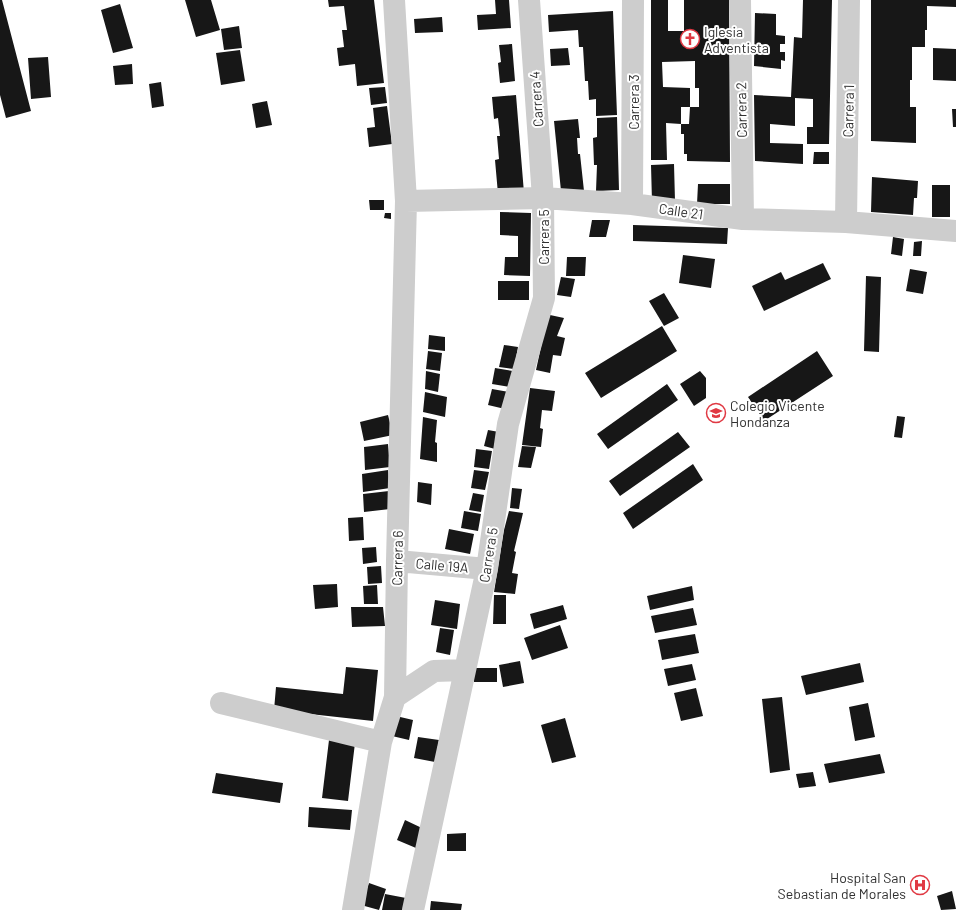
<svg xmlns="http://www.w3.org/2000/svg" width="956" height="910" font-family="Barlow,sans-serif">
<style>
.building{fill:#171717}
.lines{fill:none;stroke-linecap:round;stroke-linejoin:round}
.street{stroke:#cdcdcd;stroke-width:22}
.labels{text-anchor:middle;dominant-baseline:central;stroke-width:4;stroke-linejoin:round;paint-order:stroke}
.poi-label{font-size:14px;fill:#303030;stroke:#fff;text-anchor:start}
.street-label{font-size:14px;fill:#303030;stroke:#fff}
</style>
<rect width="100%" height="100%" fill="#fff"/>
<!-- building -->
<path class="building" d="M0 0H2L31 111 6 118 0 95Z
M185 0H211L220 30 196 37Z
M328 0H374L384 83 357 86 355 64 339 66 337 48 344 47 342 30H347L344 6 329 7Z
M495 0H509L511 28 478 30 477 15 496 14Z
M651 0H668V31H684V0H729L730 162 687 161V154H684V134H681V124H689L690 107H699V88H695V61L662 62 663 87 690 88V107H681V124L666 123 667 160H651Z
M803 0H832L829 144H807V127H813V99L795 98V126L770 124V143L803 144V164L755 161 754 95 791 97 794 37 802 38Z
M871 0H956V7L927 6V30H925V47H912V80H910V107H916V143L871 141Z
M120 4 133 48 113 53 101 10Z
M613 11 617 115 596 116V99L589 100 588 81H585L583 47H579L578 30 549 32 548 15Z
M755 13 776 14V35L785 36V44H780V52H785V61L781 60V69L754 66Z
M442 17 443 32 415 33 414 19Z
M239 26 242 48 224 50 221 29Z
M512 44 515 81 500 83 498 63 501 62 499 45Z
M568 48 570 65 551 66 550 49Z
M933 48 956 49V81L933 80Z
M240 50 245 81 221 85 216 53Z
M48 57 51 97 31 99 28 58Z
M132 64 133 84 115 85 113 66Z
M161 82 164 106 152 108 149 84Z
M385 87 387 103 371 105 369 88Z
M516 95 524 193 498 194 495 160 499 159 497 136H500L498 118 494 119 492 97Z
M267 101 272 125 256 128 252 104Z
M387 106 392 144 369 147 367 128 375 127 373 108Z
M952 109H956V127H953Z
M617 117 619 190 596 191 597 165H594L593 138 597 137V118Z
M578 119 580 138H577L578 154H580L584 191H561L554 121Z
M814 152H829V164H813Z
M674 164 675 201 652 202 651 165Z
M872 177 918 181 917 198H914L913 215 871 212Z
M698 184H730V204H697Z
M932 185H950V217H932Z
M369 200H384V210H370Z
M500 212 531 213 530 276 504 275 505 257H518V236L500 235Z
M385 213H391V219L384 218Z
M592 220H610L606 237H589Z
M633 225 728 228 727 244 633 241Z
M893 237 904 239 902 256 891 254Z
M922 241 921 256H913L914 242Z
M683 255 715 259 711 288 679 283Z
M567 257H586L585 276H566Z
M823 263 831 279 764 311 752 286 781 272 785 280Z
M910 269 927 272 923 294 906 291Z
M866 276 881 277 879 352 864 351Z
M561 277 575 279 571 297 557 295Z
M498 281H529V300H498Z
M664 293 679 318 664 326 649 301Z
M550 315 564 318 557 336 565 338 561 356 553 355 550 373 536 370 544 333Z
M662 326 677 351 601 398 585 373Z
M429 335 445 337V351L428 349Z
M504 345 518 347 514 369 499 367Z
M428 351 442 353 440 371 426 369Z
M817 351 833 376 764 421 748 397Z
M495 368 513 371 510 387 492 384Z
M426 371 440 374 438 392 425 389Z
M700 371 706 378V398L694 406 680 384Z
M667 384 678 400 608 449 597 434Z
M530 388 555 391 552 411 542 410 540 428 543 429 541 447 522 445Z
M492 389 509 392 505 409 488 405Z
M425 392 447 397 445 417 423 412Z
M388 415 393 435 364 441 360 422Z
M897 416 905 417 902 438 894 437Z
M423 417 437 420 435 442 437 443V462L420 459Z
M488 430 499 432 495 449 484 446Z
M678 432 690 447 620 496 609 481Z
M388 444 390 467 365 470 364 447Z
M522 446 536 447 531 468 518 467Z
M476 449 492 451 489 469 474 467Z
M693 464 703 480 633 529 623 513Z
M388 470 390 488 363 492 362 474Z
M474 470 489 472 485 490 471 488Z
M418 482 432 484 431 505 417 502Z
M512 488 522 489 519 509 510 508Z
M389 491 390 509 364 512 363 494Z
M473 493 484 495 481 512 469 510Z
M464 511 481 514 478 531 461 528Z
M509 511 523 513 514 551 516 552 512 573 518 574 515 594 494 592 504 530Z
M363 517 364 540 349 541 348 518Z
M449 529 474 534 470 554 445 549Z
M376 547 377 562 363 564 362 548Z
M381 566 382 583 368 584 367 567Z
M337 584 338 607 315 609 313 585Z
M377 585 378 604H364L363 586Z
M692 586 694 600 650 610 647 596Z
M494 595H506V624H493Z
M435 600 460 604 457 629 431 625Z
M563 605 567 619 534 629 530 614Z
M351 607H383L385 626 352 627Z
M693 608 697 625 655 633 651 616Z
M560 625 568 648 532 660 524 638Z
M440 628 454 630 450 655 436 652Z
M695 634 699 653 662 660 658 640Z
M520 661 524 683 503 687 499 665Z
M860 663 864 682 806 695 801 676Z
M692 664 696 680 668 686 664 669Z
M346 667 378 670 373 721 274 710 276 687 343 694Z
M474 668H497V682H474Z
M696 688 703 716 681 721 674 693Z
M782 697 790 770 770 773 762 699Z
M868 703 875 737 855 741 849 707Z
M396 716 413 720 409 740 392 736Z
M565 718 576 757 552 763 541 725Z
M418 737 439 740 435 762 414 758Z
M329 740 355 743 348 801 322 798Z
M880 754 885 773 829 783 824 764Z
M813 772 816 786 799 788 796 774Z
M216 773 283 783 280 803 212 793Z
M309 807 352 810 350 830 308 827Z
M405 820 424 829 416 848 397 840Z
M466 833V851H447V834Z
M369 883 386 889 379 910 361 905Z
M952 891 956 909 941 910 937 896Z
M385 894 406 898 404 910H382Z
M431 901 462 904 461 910H430Z"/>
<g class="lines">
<!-- street -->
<path class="street" d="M740 0 743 219
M406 201 543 198 632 204 743 219 846 222 956 231
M632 204 633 0
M846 222 849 0
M397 561 487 569
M395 697 434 671 465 670
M221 703 381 742
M353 910 381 742 395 697 397 561 406 201 394 0
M413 910 487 569 508 424 544 298 543 198 529 0"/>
</g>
<!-- icons -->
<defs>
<g id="church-ring" transform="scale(1)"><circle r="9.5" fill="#fff" stroke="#e03943" stroke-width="1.5"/><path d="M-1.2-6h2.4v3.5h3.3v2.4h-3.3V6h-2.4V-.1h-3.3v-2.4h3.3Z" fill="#e03943"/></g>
<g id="school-ring" transform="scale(1)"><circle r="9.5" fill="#fff" stroke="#e03943" stroke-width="1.5"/><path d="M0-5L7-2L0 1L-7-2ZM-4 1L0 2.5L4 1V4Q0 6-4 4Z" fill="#e03943"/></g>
<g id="hospital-ring" transform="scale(1)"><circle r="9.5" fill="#fff" stroke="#e03943" stroke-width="1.5"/><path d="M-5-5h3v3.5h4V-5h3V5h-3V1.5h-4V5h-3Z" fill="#e03943"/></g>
</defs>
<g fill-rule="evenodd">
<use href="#church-ring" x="690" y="39"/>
<use href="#school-ring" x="716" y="413"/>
<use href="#hospital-ring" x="920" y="885"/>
</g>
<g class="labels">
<!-- poi labels -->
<g class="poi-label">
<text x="704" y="31">Iglesia<tspan x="704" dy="16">Adventista</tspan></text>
<text x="730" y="405">Colegio Vicente<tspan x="730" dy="16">Hondanza</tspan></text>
<text x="906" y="877" text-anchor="end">Hospital San<tspan x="906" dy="16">Sebastian de Morales</tspan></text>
</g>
<!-- street labels -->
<g class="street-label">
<text transform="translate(536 99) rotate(-94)">Carrera 4</text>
<text transform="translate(633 102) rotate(-90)">Carrera 3</text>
<text transform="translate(741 110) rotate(-91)">Carrera 2</text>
<text transform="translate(848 111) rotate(-89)">Carrera 1</text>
<text transform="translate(681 211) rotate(8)">Calle 21</text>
<text transform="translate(543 237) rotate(-90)">Carrera 5</text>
<text transform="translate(488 555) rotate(-81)">Carrera 5</text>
<text transform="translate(397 558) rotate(-89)">Carrera 6</text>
<text transform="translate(442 565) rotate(5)">Calle 19A</text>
</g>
</g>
</svg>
